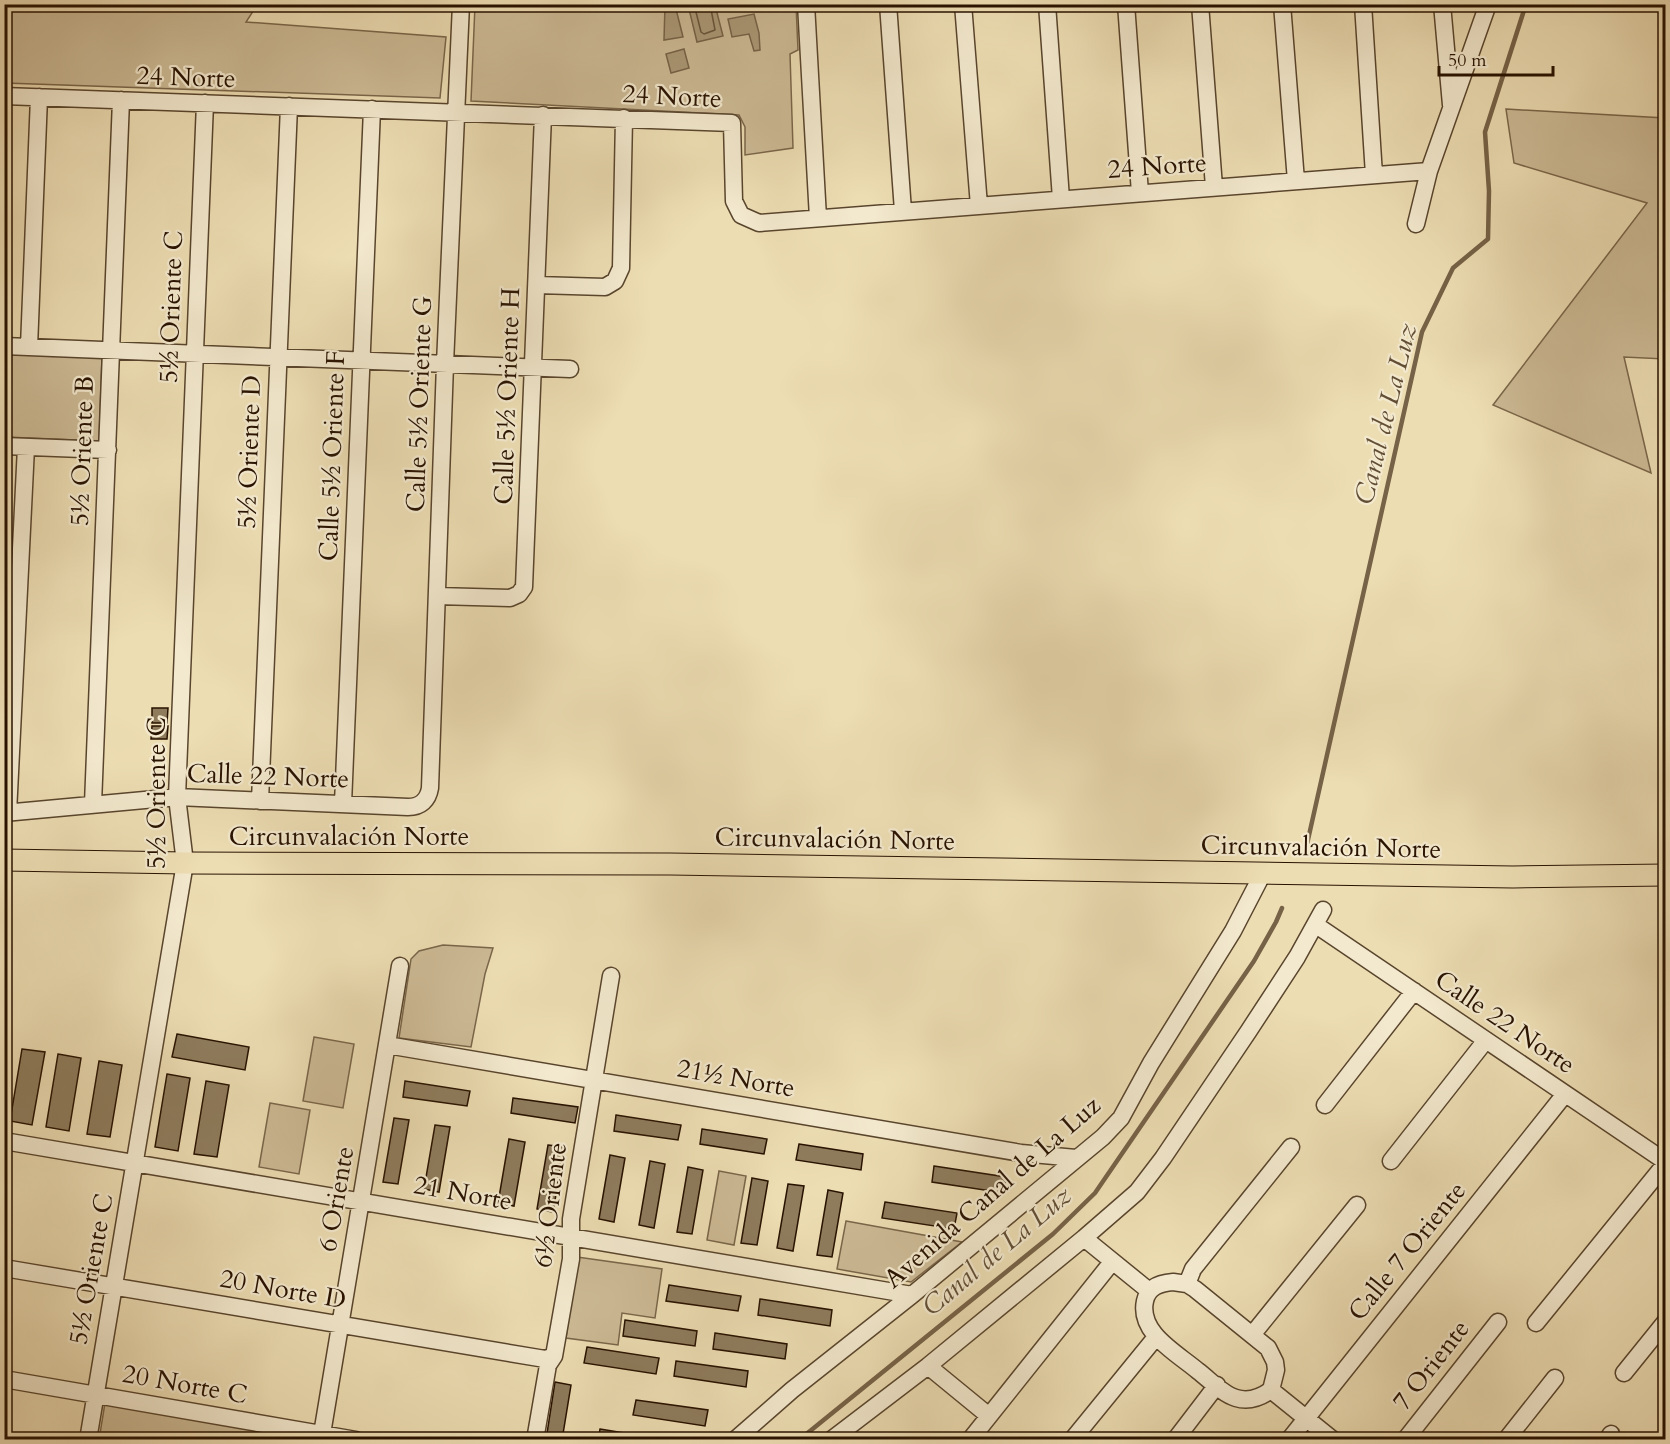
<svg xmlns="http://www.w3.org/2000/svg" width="1670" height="1444" font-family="Cardo,serif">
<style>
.green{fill:#ccba95;stroke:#7a664a;stroke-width:1.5}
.water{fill:#aa9876;stroke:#766247;stroke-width:1.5}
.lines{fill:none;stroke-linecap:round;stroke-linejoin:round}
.shore{stroke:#69553b;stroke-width:1.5}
.stream{stroke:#766247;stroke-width:4.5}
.building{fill:#8e7c5d;stroke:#281200;stroke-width:1.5}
.minor-casing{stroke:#59452d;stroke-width:19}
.major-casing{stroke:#281200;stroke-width:23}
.minor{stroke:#f3e9ce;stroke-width:16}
.major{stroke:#edddb3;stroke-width:21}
.labels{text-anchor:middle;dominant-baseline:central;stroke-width:4.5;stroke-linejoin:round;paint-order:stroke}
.street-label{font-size:26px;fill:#281200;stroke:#f3e9ce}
.water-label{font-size:27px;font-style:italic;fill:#624e35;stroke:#f3e9ce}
</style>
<rect width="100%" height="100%" fill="#edddb3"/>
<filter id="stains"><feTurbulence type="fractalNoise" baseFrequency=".00333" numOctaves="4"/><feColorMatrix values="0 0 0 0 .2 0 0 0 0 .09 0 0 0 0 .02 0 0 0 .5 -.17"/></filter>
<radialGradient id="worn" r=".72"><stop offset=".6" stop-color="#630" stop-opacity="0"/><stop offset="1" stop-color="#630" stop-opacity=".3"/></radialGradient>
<!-- green -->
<path class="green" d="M5 4 257 5 246 22 446 37 440 98 5 83Z
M475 5H796L798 50 790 54 793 148 745 155V127L739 115 471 101Z
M1506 109 1665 118V359L1624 357 1651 473 1493 405 1647 203 1514 163Z
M5 352 102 357 99 441 5 437Z
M443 945 493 948 485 974 471 1047 399 1038 411 959 419 951Z
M314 1037 354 1044 343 1108 303 1101Z
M270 1103 310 1110 299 1174 259 1167Z
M719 1171 746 1176 734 1245 707 1240Z
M846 1221 962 1242 911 1282 837 1269Z
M577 1257 662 1269 655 1318 622 1313 618 1345 566 1338Z
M105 1403 307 1440H99Z"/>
<!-- water -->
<path class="water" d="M665 5H675L683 37 664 40Z
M688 5H715L723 36 697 42Z
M754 14 759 33 760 50 754 51 749 34 732 37 728 19Z
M684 49 689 68 671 73 666 54Z"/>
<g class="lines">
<!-- shore -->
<path class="shore" d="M694 4 701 32 704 34 715 30 710 4"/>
<!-- stream -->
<path class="stream" d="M1305 853 1422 332 1453 268 1488 239 1489 191 1485 132 1526 4
M799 1440 1053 1234 1095 1193 1254 961 1276 922 1282 908"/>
</g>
<!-- building -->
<path class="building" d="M152 708H168L167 723H152Z
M152 726H168L167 739H151Z
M177 1034 249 1047 245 1070 172 1057Z
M22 1049 45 1052 32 1125 10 1121Z
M58 1054 81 1058 69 1131 46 1127Z
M99 1061 122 1065 110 1137 87 1134Z
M167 1074 190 1078 178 1151 155 1147Z
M206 1081 229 1085 217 1157 194 1154Z
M405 1081 470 1091 467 1106 403 1097Z
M513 1098 578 1107 575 1123 511 1113Z
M616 1115 681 1125 678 1140 614 1131Z
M394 1118 409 1120 398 1184 383 1182Z
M435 1125 450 1127 439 1192 424 1189Z
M702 1129 767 1139 764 1154 700 1144Z
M509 1139 525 1142 514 1206 498 1203Z
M799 1144 863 1154 861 1170 796 1160Z
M548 1145 564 1147 553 1212 537 1209Z
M610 1155 625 1158 614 1222 599 1219Z
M650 1161 665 1164 654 1228 639 1225Z
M934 1166 1006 1177 1004 1193 932 1182Z
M688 1167 703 1170 692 1234 677 1232Z
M752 1178 768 1181 757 1245 741 1243Z
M788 1184 804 1186 793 1251 777 1248Z
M828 1190 843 1193 832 1257 817 1255Z
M885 1202 957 1213 954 1229 882 1218Z
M669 1285 741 1296 738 1311 666 1301Z
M760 1299 832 1310 830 1326 758 1315Z
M625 1320 697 1331 695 1346 623 1336Z
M715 1333 787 1344 785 1359 713 1349Z
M587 1347 659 1358 656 1374 584 1363Z
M676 1361 748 1371 746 1387 674 1376Z
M555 1382 571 1385 562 1440H546Z
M636 1400 708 1410 705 1426 633 1415Z
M600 1429 667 1440H598Z"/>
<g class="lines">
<!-- minor casing -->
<g class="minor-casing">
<path id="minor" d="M806 4 818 218
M888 4 903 211
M963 4 979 206
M1047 4 1061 199
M1126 4 1140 193
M1200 4 1214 187
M1282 4 1296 181
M1363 4 1374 175
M1442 4 1451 105
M4 96 732 123 734 201 741 215 759 223 1429 171
M1416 224 1429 171 1488 4
M537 285 605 287 615 281 621 268 624 118
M4 346 570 369
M29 347 39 97
M4 446 108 450
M437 596 510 598 519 594 524 587 543 115
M260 801 289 106
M93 804 121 100
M343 804 372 109
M4 813 177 797 408 807C421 807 428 800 430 788L445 364 461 4
M8 813 26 447
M1316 925 1666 1162
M387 1045 1021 1153 1076 1158
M1325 1105 1414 991
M4 1141 912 1295
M1391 1161 1486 1040
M1084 1238 1148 1290
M4 1268 545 1359 554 1356
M1173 1282 1187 1284 1195 1289 1268 1348 1275 1362 1276 1370 1271 1390C1260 1398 1249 1402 1236 1398 1222 1394 1209 1379 1198 1371 1177 1353 1138 1333 1145 1301 1148 1287 1160 1283 1173 1282Z
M1187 1284 1193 1269 1291 1147
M1536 1323 1666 1163
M1252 1335 1357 1205
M928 1366 989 1416
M1624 1373 1666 1321
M4 1379 356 1440
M1271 1390 1333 1440
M88 1440 185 863 177 797 205 103
M321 1440 400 966
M535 1440 548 1365 554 1356 571 1259V1219L611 976
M735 1440 792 1390 912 1295 1103 1137 1121 1118 1151 1063 1233 931 1263 873
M831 1440 928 1366 1084 1238 1137 1192 1163 1158 1248 1032 1297 957 1323 910
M970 1440 1112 1262
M1072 1440 1156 1337
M1175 1440 1217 1385
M1289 1440 1565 1094
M1405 1440 1498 1322
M1506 1440 1555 1378
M1607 1440 1611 1434"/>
</g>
<!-- major casing -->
<g class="major-casing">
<path id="major" d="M4 860 185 863 670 864 1513 877 1666 875"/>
</g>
<!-- minor -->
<use href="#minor" class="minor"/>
<!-- major -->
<use href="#major" class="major"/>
</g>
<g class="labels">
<!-- street labels -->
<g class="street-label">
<text transform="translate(186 77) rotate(2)">24 Norte</text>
<text transform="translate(672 96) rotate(3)">24 Norte</text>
<text transform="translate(1157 166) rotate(-4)">24 Norte</text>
<text transform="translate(171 307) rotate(-88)">5½ Oriente C</text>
<text transform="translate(507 396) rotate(-88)">Calle 5½ Oriente H</text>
<text transform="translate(419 404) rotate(-88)">Calle 5½ Oriente G</text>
<text transform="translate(82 451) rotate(-88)">5½ Oriente B</text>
<text transform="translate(249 452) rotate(-88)">5½ Oriente D</text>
<text transform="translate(332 456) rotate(-88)">Calle 5½ Oriente F</text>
<text transform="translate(268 776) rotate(2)">Calle 22 Norte</text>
<text transform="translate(156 793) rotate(-90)">5½ Oriente C</text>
<text x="349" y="836">Circunvalación Norte</text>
<text transform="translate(835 839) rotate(1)">Circunvalación Norte</text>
<text transform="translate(1321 847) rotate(1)">Circunvalación Norte</text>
<text transform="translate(1505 1022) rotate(34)">Calle 22 Norte</text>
<text transform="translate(736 1078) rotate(10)">21½ Norte</text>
<text transform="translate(992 1192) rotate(-41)">Avenida Canal de La Luz</text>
<text transform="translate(463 1193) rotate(10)">21 Norte</text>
<text transform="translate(336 1199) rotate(-80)">6 Oriente</text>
<text transform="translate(550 1205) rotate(-83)">6½ Oriente</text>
<text transform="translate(1407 1251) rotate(-51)">Calle 7 Oriente</text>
<text transform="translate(91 1269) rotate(-80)">5½ Oriente C</text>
<text transform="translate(283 1289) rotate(10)">20 Norte D</text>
<text transform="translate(1431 1365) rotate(-52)">7 Oriente</text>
<text transform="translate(185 1384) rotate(10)">20 Norte C</text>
</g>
<!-- water labels -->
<g class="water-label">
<text transform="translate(1386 414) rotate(-76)">Canal de La Luz</text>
<text transform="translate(997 1251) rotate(-40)">Canal de La Luz</text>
</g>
</g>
<!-- margin -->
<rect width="1670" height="1444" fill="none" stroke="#edddb3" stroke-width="24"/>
<rect x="6" y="6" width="1658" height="1432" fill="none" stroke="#281200" stroke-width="3"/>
<rect x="12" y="12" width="1646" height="1420" fill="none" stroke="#281200" stroke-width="1.5"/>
<!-- scale -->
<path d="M1439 66v9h114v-9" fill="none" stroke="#281200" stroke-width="3"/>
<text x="1448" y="66" font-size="18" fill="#281200" stroke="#f3e9ce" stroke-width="4.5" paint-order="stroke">50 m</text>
<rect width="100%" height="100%" filter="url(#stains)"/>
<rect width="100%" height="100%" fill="url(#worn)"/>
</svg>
